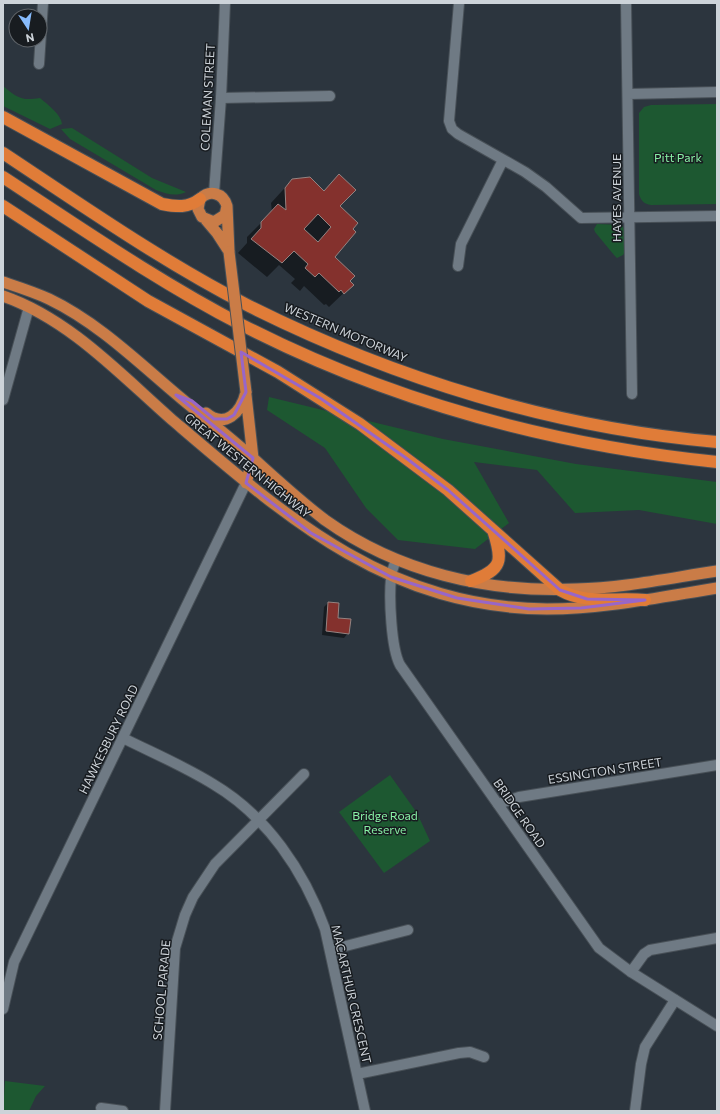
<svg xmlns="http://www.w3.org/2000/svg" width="720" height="1114" font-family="Commissioner,sans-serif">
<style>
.green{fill:#1d5831}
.shadow{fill:#0007}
.building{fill:#84312d;stroke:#948381;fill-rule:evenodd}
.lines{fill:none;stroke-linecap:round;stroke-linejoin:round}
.minor-casing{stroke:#485057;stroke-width:12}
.tertiary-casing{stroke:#485057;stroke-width:12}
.trunk-casing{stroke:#485057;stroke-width:13}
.motorway-casing{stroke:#485057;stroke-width:14}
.minor{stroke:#6f7a84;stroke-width:10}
.tertiary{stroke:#6f7a84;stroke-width:10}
.trunk{stroke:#ca7c47;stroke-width:11}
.motorway{stroke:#e07c38;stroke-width:12}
.trunk-bridge-casing{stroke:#485057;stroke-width:13;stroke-linecap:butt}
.trunk-bridge{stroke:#ca7c47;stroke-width:11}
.marked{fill:none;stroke:#9866c8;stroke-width:3;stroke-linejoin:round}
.labels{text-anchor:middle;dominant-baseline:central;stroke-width:3;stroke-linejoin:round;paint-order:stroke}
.street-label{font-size:12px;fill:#cdd3d9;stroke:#181c20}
.park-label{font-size:12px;fill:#88f1a5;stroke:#181c20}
</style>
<rect width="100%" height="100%" fill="#2c353e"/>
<!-- green -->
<path class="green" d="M3 86C18 98 21 101 40 98 48 105 61 114 62 124L50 129 3 106Z
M717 104V204L651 205C644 204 641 201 639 194V113L644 107 651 105Z
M72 128 152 178 186 192C175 197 167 194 156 190L70 139 61 129Z
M597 224 622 225 624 229 625 252 623 255 617 258 614 255 595 232 594 229Z
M269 397 443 439 576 464 717 482V524L639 510 575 513 537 470 474 462 509 523 475 549 398 540 366 508 325 448 267 410Z
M390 775 417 813 430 841 384 873 339 812Z
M5 1081 45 1086 36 1096 29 1111H3Z"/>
<!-- shadow -->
<path class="shadow" d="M339 176V206L333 257 352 285 329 307 326 304 324 305 304 286 300 291 291 283 295 279 279 265 267 277 238 253 247 243V237L272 212 271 203 292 180 323 192Z
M328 603 336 619 348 633 344 638 322 635 324 607Z"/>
<!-- building -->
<path class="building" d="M339 174 356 190 340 206 358 223 353 229 356 232 335 257 355 276 350 281 354 285 344 294 341 290 339 292 319 273 315 277 305 268 308 264 294 251 282 263 251 239 261 228V222L278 204 286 210 285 188 292 179 310 177 324 191ZM318 214 331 227 318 242 304 229Z
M328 602 339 603 338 618 351 619 349 634 326 631Z"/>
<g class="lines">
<!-- minor casing -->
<g class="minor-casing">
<path id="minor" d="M459 3 449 121 452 129 458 134 525 172 546 187 581 218 717 216
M626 3 632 394
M39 64 43 3
M628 94 717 92
M221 98 330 96
M458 266 461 244 503 160
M3 400 29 307
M123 738C153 753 184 766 213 784 267 816 304 871 325 929L365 1111
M498 804 519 797 717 765
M330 950 408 930
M631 972 644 954 650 950 717 938
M357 1074 459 1053 470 1052 484 1057
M101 1108 123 1111
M165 1111 175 948 185 915 193 897 215 864 304 774
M635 1111 641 1064 645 1047 675 1000"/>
</g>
<!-- tertiary casing -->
<g class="tertiary-casing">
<path id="tertiary" d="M214 193 221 98 225 3
M396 560C394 566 391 572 391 578 389 598 391 648 400 665L599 948 631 972 717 1026
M3 1009 14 962 246 483"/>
</g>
<!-- trunk casing -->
<g class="trunk-casing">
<path id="trunk" d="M227 206 225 215 214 222 202 217 198 209 200 199C210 189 223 193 227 206L229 252
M206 220 217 233 228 250
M3 282C18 287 34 292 49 299 99 323 140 364 182 399 206 419 231 438 254 459 277 480 300 501 325 520 398 572 487 593 576 589 623 588 670 578 717 571
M3 296C69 319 119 373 170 418 285 516 387 608 547 609 604 609 661 597 717 588
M246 395 253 458 246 483
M206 413C225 429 241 413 246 392"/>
</g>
<!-- motorway casing -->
<g class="motorway-casing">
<path id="motorway" d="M3 117 162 204C177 207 188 208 200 199
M3 153C83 206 163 262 249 306 395 379 555 428 717 442
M3 177C81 228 159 282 242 325 390 401 553 445 717 462
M3 206 148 301 278 372 360 424 448 490 560 590C586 605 616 597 645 600
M471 581C503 569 503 561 493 530"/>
</g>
<!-- minor -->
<use href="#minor" class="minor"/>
<!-- tertiary -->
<use href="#tertiary" class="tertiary"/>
<!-- trunk -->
<use href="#trunk" class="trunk"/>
<!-- motorway -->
<use href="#motorway" class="motorway"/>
<!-- trunk-bridge casing -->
<g class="trunk-bridge-casing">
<path id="trunk-bridge" d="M229 252 246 392"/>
</g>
<!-- trunk-bridge -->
<use href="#trunk-bridge" class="trunk-bridge"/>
</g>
<!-- marked area -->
<path class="marked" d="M241 352 320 398 406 458 448 490 560 590 587 599 645 600 581 608 529 609 457 598 391 577 311 533 246 483 253 458 176 395 192 401 214 419H227L234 415 246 392Z"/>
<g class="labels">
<!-- street labels -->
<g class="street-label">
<text transform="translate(207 97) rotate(-87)">COLEMAN STREET</text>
<text transform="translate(616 198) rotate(-90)">HAYES AVENUE</text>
<text transform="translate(346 332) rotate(23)">WESTERN MOTORWAY</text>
<text transform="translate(248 465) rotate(39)">GREAT WESTERN HIGHWAY</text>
<text transform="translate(108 739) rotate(-64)">HAWKESBURY ROAD</text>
<text transform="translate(605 770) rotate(-9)">ESSINGTON STREET</text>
<text transform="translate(520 813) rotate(55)">BRIDGE ROAD</text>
<text transform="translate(161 990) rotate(-85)">SCHOOL PARADE</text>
<text transform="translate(352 994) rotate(77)">MACARTHUR CRESCENT</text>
</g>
<!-- park labels -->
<g class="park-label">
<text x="678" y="157">Pitt Park</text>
<text x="385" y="815">Bridge Road<tspan x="385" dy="14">Reserve</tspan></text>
</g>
</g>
<!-- border -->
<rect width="720" height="1114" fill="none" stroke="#cdd3d9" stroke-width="8"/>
<!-- north arrow -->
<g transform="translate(28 28) rotate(168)"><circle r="19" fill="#181c20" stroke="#60656a"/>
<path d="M0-3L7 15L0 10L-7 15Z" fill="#87bbfc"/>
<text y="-6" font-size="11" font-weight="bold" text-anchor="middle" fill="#cdd3d9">N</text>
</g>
</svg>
